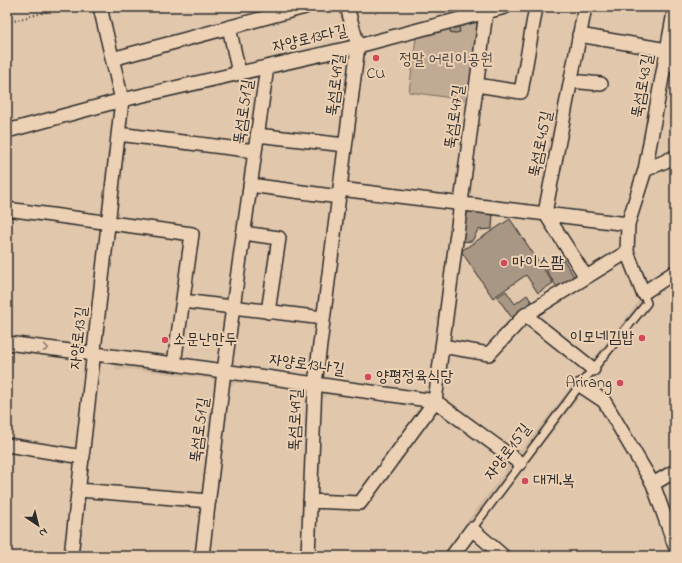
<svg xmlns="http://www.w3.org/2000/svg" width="682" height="563" font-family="'Indie Flower','Poor Story',sans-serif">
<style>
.built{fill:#d0b9a0}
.green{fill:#c0aa94;stroke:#766a60}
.building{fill:#a89784;stroke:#2b2b2b}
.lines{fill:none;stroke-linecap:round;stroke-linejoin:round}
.lane-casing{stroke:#2b2b2b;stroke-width:10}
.street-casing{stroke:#2b2b2b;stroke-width:16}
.path{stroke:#2b2b2b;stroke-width:2.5;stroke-dasharray:1 3;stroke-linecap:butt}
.lane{stroke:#edd1b4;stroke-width:7}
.street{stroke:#edd1b4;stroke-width:13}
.oneway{stroke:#8c7e70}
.poi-dot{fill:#d1495b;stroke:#edd1b4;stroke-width:1.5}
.labels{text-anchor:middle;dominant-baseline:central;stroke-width:4;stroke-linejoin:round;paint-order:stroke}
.street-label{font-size:16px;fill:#2b2b2b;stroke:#edd1b4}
.park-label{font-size:16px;fill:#494440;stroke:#edd1b4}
.poi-label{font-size:16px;fill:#2b2b2b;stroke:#edd1b4;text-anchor:start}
</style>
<rect width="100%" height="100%" fill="#e1c7ac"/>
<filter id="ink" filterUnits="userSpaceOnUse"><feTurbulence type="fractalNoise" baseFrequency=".025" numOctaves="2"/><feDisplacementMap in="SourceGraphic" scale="8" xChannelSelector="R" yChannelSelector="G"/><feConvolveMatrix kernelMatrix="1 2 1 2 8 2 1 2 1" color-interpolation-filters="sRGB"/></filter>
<g filter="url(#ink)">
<!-- built -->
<path class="built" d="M647 285 652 302 476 531 466 523 505 472 503 461 436 412 423 405 327 395 321 400 311 399 304 390 236 383 228 388 219 387 212 379 126 369 116 371 114 359 215 367 222 361 232 363 237 370 304 379 313 373 323 375 326 382 423 393 430 388 440 391 443 402 510 449H522L636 305Z"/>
<!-- green -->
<path class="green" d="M486 12 474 101 409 92 417 30Z"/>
<!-- building -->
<path class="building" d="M458 23 460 32 451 34 449 26Z
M470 210 493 213 492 229 478 230 472 241 460 242 463 216Z
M510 219 553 283 538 293 526 275 493 298 461 251Z
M563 259 575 278 558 289 546 270Z
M506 291 515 304 527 295 533 304 512 318 497 297Z"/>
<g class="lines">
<!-- lane casing -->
<g class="lane-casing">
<path id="lane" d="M472 529 580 385 647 303 643 293"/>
</g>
<!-- street casing -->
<g class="street-casing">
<path id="street" d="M585 7 545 213 586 277
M675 7 645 170 628 224 627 252 643 293 675 272
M229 27 239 73
M579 35 667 50 675 66
M112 59 305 7
M571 81 601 84
M477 85 521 92 536 7
M7 131 122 100 358 46 505 7
M118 134 255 151
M257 135 345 145
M645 170 675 157
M250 185 339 197
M340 189 628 224
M7 209 192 234 174 364
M243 233 279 238 268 312
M183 301 323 318
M525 315 593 369
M7 343 174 364 435 401 520 463
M442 346 489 354 525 315 627 252
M580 385 604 401 653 484 675 546
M7 445 83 457
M653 484 675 471
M79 490 209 501
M310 501 360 503 435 401 486 12
M71 556 122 100 100 7
M202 556 224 371 267 67
M308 556 315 384 358 46 347 7
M452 556 472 529 503 556"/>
</g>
<!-- path -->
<path class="path" d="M7 23 62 7"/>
<!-- lane -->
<use href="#lane" class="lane"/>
<!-- street -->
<use href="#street" class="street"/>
</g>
<!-- one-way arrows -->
<defs><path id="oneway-chevron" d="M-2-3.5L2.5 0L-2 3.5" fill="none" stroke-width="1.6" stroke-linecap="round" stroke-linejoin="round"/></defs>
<use class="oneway" href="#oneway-chevron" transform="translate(46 348) rotate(7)"/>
</g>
<!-- markers -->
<g class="poi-dot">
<circle cx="376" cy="58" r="4"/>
<circle cx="504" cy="263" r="4"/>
<circle cx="642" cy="338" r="4"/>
<circle cx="165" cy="340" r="4"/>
<circle cx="368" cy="377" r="4"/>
<circle cx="620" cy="383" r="4"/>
<circle cx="525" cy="481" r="4"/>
</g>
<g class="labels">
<!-- street labels -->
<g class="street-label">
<text transform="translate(310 39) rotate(-13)">자양로13다길</text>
<text transform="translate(336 85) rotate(-83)">뚝섬로49길</text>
<text transform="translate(643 86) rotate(-80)">뚝섬로43길</text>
<text transform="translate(244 112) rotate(-82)">뚝섬로51길</text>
<text transform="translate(455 117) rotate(-82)">뚝섬로47길</text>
<text transform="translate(541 144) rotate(-79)">뚝섬로45길</text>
<text transform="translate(79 338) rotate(-84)">자양로13길</text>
<text transform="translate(307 365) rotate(8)">자양로13나길</text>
<text transform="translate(296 420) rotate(-88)">뚝섬로49길</text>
<text transform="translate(200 430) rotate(-83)">뚝섬로51길</text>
<text transform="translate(508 452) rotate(-53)">자양로15길</text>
</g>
<!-- park labels -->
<g class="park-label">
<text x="446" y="60">정말 어린이공원</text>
</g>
<!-- poi labels -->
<g class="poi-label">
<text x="376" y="74" text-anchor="middle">CU</text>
<text x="512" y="263">마이스팜</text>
<text x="634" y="338" text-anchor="end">이모네김밥</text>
<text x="173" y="340">소문난만두</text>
<text x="376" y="377">양평정육식당</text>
<text x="612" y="383" text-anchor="end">Arirang</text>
<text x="533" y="481">대게.복</text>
</g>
</g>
<!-- margin -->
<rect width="682" height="563" fill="none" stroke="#edd1b4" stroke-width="24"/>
<rect x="12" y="12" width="658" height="539" fill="none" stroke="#2b2b2b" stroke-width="1.5" filter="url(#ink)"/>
<!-- north arrow -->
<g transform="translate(38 525) rotate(145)" stroke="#edd1b4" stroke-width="3" paint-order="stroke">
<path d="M0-3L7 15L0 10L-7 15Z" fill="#2b2b2b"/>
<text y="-6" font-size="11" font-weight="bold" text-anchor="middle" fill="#2b2b2b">N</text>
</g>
</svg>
